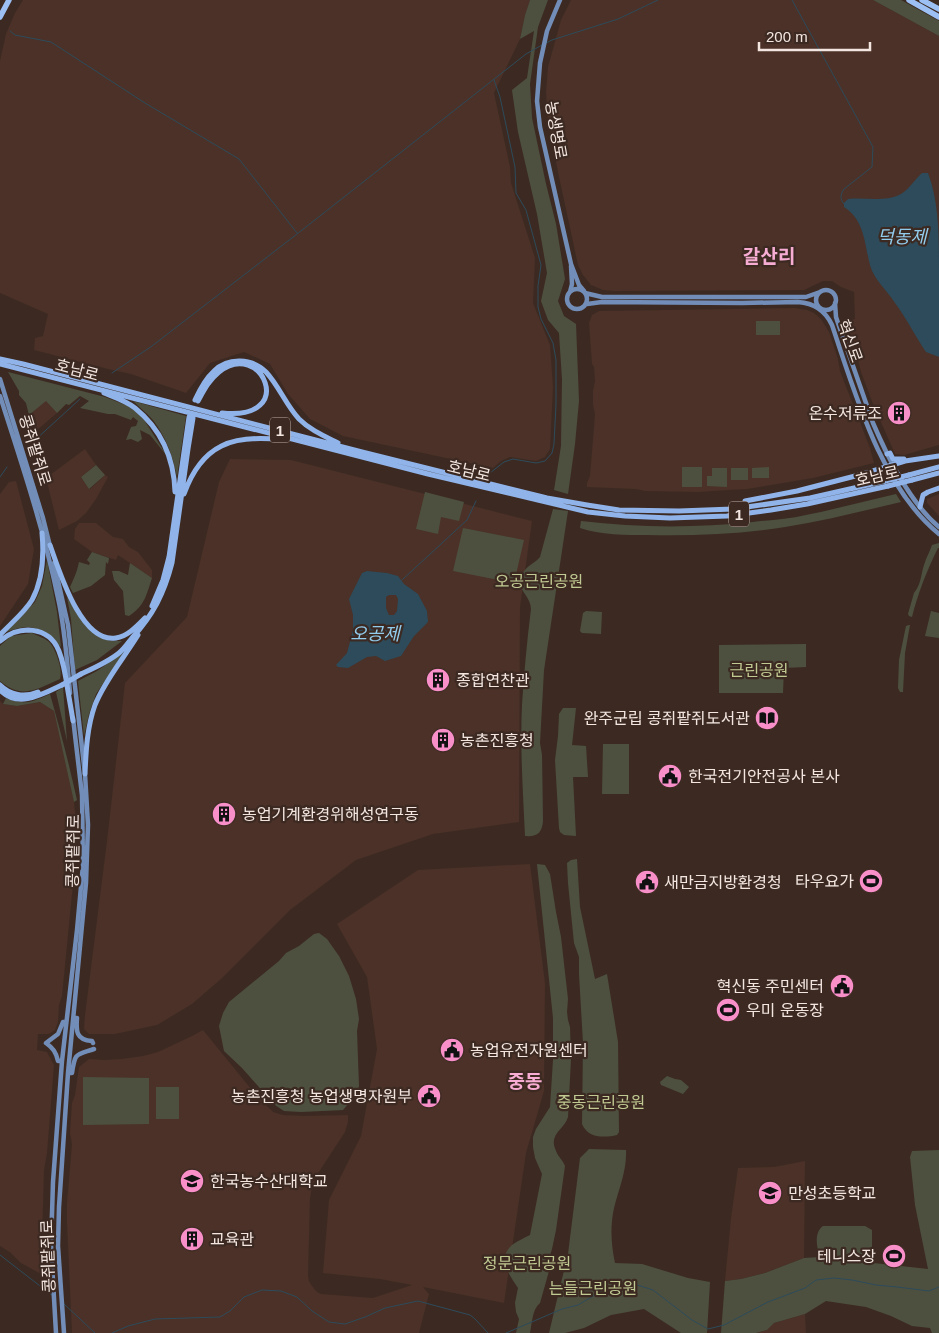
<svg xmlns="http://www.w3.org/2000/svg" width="939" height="1333" font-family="Helvetica,'Noto Sans KR',sans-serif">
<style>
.built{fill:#4b3127}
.green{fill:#4d503f}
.water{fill:#2d4b5b;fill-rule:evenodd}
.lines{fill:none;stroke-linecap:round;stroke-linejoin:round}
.stream{stroke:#2d4b5b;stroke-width:1}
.secondary{stroke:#728eb8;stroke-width:4.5}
.trunk{stroke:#90b4ea;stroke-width:5}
.motorway{stroke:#9dc0f4;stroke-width:5.5}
.trunk-bridge{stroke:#90b4ea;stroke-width:5}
.labels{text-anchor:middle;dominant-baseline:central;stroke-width:4.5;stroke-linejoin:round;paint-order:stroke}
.shield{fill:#3c2a22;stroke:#bcaea8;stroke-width:1}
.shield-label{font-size:15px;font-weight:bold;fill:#f3e6e1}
.street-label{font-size:16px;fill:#f3e6e1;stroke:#3c2a22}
.poi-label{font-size:16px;fill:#f3e6e1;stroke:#3c2a22;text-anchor:start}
.park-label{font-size:16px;fill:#c1ca92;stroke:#3c2a22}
.water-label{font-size:18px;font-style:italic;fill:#92cced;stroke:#3c2a22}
.quarter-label{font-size:19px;font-weight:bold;fill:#f6acd3;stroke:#3c2a22}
</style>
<rect width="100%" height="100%" fill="#3c2a22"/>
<!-- built -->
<path class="built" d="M23 0H530L525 15 520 39 494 93 510 167 511 183 535 258 533 303 550 345 553 387 550 449 545 457 536 461 510 457 501 461 493 468 343 436 310 419 288 394 270 364 244 352 210 363 186 393 131 374 108 369 34 350 35 338 43 336 48 314 0 293V61L6 34 15 13Z
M571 0H873L939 36V445L904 455 895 454 873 404 861 372 857 356 853 349 843 322 855 319 854 292 841 287 832 281H823L804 290 614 291 603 290 591 285 583 275 578 265 559 177 548 121 546 92 548 67 561 20Z
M795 308 807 310 814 313 821 319 829 332 838 359 840 371 870 448 874 463 813 478 747 489 729 490 698 492 645 491 636 489 587 487V483L590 476 595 414 593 405V391L595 381 594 367 592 364 589 323 592 315 599 311Z
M46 400 57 413 36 431 31 426 29 415Z
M85 449 96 465 81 477 90 489 105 475 108 477 96 499 86 513 77 521 59 530 46 478Z
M230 459 291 460 532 521 520 607 519 822 433 834 356 860 290 910 221 979 192 1004 157 1025 115 1034H89L84 1029 85 1015 107 841 125 683 187 617 219 482Z
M16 481 34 549 28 584 0 626V494L9 482Z
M939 494V516L927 503V499Z
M79 523H96L113 537 123 539 129 547 138 552 152 570V578L118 555 116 560 92 552 74 539 75 529Z
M0 701 3 704 17 706 40 702 54 711 69 776 74 802 76 822 73 884 62 996 59 1005 58 1022 55 1030 49 1034H38L37 1050 47 1052 54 1065 47 1153 44 1170 42 1242 46 1273 41 1274 21 1263 11 1253 0 1246Z
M530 864 545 983 544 1091 526 1153 504 1303 423 1287 429 1294 419 1333H72L67 1223V1203L72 1144 70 1133 72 1103 75 1095 79 1067 89 1059 105 1060 122 1059 143 1056 158 1052 192 1036 203 1030 256 1095 273 1112 283 1115 304 1116 348 1115V1122L345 1132 317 1175 312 1187 310 1198 308 1276 309 1281 312 1286 317 1292 321 1294 373 1298 412 1285 380 1279 323 1273 329 1200 361 1136 377 1049 367 977 337 924 418 870Z
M805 1161 804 1258 765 1273 741 1279 725 1281 731 1218 738 1168 774 1167Z
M805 1314 806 1333H756L767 1330 774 1323Z"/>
<!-- green -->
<path class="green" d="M530 0H548L538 27 530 84 532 118 546 184 556 224 565 279 558 301 564 316 576 324 579 401 575 444 568 494 554 490 561 446 562 379 559 333 548 320 541 301 547 273 537 214 518 132 512 90 527 78 534 31 520 39 525 15Z
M873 0H901L939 21V36Z
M756 321H780V335H756Z
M8 372 105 397 128 406 141 415 167 456 150 435 140 430 142 439 138 442 131 439 126 440 131 427 136 426 138 421 133 417 131 420 115 414H108L80 408 89 401 80 396 69 405 66 404 57 413 46 401 29 415 26 403 19 395V391Z
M133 401 186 416 177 477C173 456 166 437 153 420 147 413 139 407 133 401Z
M96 465 105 475 89 489 81 477Z
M682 467H702V487H682Z
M769 467V478H752V468Z
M712 468H727V487L707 486V476H712Z
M731 468H748V480H731Z
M425 492 464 502 459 521 441 517 438 534 416 529Z
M896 494 901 502C862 511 824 521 785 527 740 534 694 536 648 535 628 535 599 535 580 528L581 521C638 528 696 528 753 522 771 520 789 519 806 515 836 509 866 501 896 494Z
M553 509 568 511 544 670 540 743 542 755 543 821C542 833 537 837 525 836 523 793 520 749 522 705 524 673 527 641 531 609 531 594 510 586 525 570 529 565 536 562 540 557Z
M463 528 524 540 514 583 453 571Z
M939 543V548H938C927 570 918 593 912 617L909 616 908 614 914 593C921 585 921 574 924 565 926 558 930 551 932 545Z
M92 552 109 558 108 564 106 562 105 575 91 586 73 593 70 587C74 578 77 572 79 562L89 565 90 563 87 560Z
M47 560 57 612 61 647C43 628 32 622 6 632L35 602 42 586Z
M130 563 152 578C146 596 145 605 129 616L125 615 123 591 114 580 112 571H119L128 575Z
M67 597C81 620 90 643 122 641L97 660 75 670 71 619Z
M586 611 602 612 601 634 582 633 580 631 583 613Z
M931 611 939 613V638L925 636Z
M909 625H910L905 653 903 692H900L898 688 899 660 906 626Z
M32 633C38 636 47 639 50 643 56 650 63 670 60 679 37 689 22 700 0 681V646L11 636Z
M806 644V667L784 668 783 693H719V645Z
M124 652 96 694 89 714 84 736 78 681 97 671Z
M63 687 67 741 56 692Z
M50 694C60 729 69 764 77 800L74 802 54 711 40 702 17 706 3 704 6 698C25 706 32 702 50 694Z
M563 708H576L572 745 586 746 588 777H573L576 836 564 835 560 832 559 828 555 760 558 736 559 714Z
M603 744H629V794H602Z
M577 859 580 907 595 979 607 974 618 1042 619 1132 617 1135C603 1138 588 1138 582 1124L583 1043 579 974V957L574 943 568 883 567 863 571 860Z
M537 864 545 865 550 874 556 912 561 937 568 999 567 1012 568 1020 570 1027 571 1059 568 1117C564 1130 548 1134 556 1151 558 1157 563 1160 565 1166L556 1230 552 1249 548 1262 549 1271 540 1303C532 1309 532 1324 530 1333H516L519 1319 516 1312 515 1303 518 1288C510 1275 496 1259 512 1245 517 1241 524 1238 530 1235L542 1174 535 1158 533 1147V1137L536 1129 550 1107 553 1060V1018Z
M319 933 327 939 339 956 349 976 356 999 359 1019 357 1031 359 1086 356 1095 343 1110 301 1112 284 1111 275 1105 242 1068 224 1051 219 1026 223 1013 229 1002 279 961 286 953 299 946 314 934Z
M667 1076 675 1079 681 1080 689 1087 683 1094 661 1085 660 1082Z
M83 1077 149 1078V1124L83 1125Z
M156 1087H179V1119H156Z
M589 1149 626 1150C627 1170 619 1188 614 1208 610 1226 611 1245 615 1263L642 1264 688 1278 710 1282 707 1333H681L644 1309 611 1315 584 1328 565 1333H549L568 1254 580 1158Z
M939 1150V1333H932L930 1328 912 1326 891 1316 866 1307 826 1301 805 1314 774 1323 767 1330 756 1333H721L725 1281 741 1279 765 1273 804 1258 821 1257C816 1249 814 1232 823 1226H865L872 1230V1252L864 1256 828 1258 928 1269 915 1205 910 1157 912 1151Z
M904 1250V1261H884V1251Z"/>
<!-- water -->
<path class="water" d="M922 173H928C939 202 939 236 939 268 939 297 939 327 939 357L926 352C915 336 907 319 895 303 887 290 874 280 870 265 864 242 865 221 844 207V203L848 199C864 197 884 202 899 195 909 190 914 180 922 173Z
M367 571 387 573 398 576 404 584 418 594 427 611 428 622 414 636 401 656 385 661 376 656 367 657 348 668 338 667 336 665 347 653 353 630V615L349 599 362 573ZM389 595H396L398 599 397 611 394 615H389L386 608V597Z"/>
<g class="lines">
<!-- stream -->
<path class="stream" d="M792 0 873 147 872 167 844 189C840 195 840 199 844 204
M10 31 15 35 51 42 145 103 239 159 297 233
M546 43 552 40 618 19 658 0
M112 373 152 346 297 234 526 54 542 45
M34 441 80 399
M490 473 504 462 513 459 536 463 545 461 552 453 554 444 556 404V360L553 343 541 319 538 307V286L541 265 526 210 516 193 515 167 500 97 494 80
M0 477 7 467
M402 580 467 520 476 501
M0 1255 53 1296
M64 1304 95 1333
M112 1333 128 1326 155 1319 220 1317 230 1311 244 1297 262 1290 281 1291 297 1297 312 1311 329 1322 345 1324 365 1317 385 1308 418 1301 470 1315 475 1319 488 1333
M506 1333 562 1309 578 1305 605 1289 631 1283 653 1290 692 1320 708 1329 724 1325 768 1302 805 1288 816 1280 834 1278 852 1280 876 1285 897 1287 929 1291 939 1287"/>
<!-- secondary -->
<path class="secondary" d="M560 0 547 31 540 63 537 101 540 127 571 264 579 285 584 291
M567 299a10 10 0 1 1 20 0a10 10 0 1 1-20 0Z
M816 300a10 10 0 1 1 20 0a10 10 0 1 1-20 0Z
M570 292 572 284 571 266
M585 293 602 297H806L820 292
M835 303 836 317 838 323 873 423C888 458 910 503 939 527
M587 304 602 302 742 303 798 302C814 303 825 310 832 325 855 393 881 487 939 534
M0 379 43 518 50 546
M0 396C21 461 44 530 58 598 65 629 67 661 70 693
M54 563 68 625 85 774 88 825 86 883 68 1073 59 1207 58 1246 64 1333
M74 1018H77C76 1031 76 1040 92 1041L93 1043
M62 1061H58C56 1052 53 1048 46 1043L58 1034 63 1022H66
M68 1073H72C75 1052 76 1055 94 1049
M56 1333 51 1246 53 1182 62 1061 77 930 83 865 82 795 73 718"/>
<!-- trunk -->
<path class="trunk" d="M0 359 23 364 362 452 547 498 587 505 619 510 679 511 733 509 810 498 885 481
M0 364 428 474 588 512 625 516 670 518 727 516 771 510 807 504 888 486
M104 393C114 397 126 401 135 408 162 430 174 459 175 492
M195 400C200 389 205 379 214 371 228 357 252 358 266 372 279 386 286 405 299 419 310 430 324 436 338 443
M198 401C204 390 209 380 219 372 261 338 299 421 222 413
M887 454 890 453 893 459H904L905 461
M909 475 939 467
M912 480 939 473
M184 494C202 444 233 434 283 440
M920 507 923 495 928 492 939 488
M746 508 745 501 797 491 863 474 905 461 939 456
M50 545C59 570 81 644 116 638 128 636 137 626 145 618
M152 606 163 580 169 557 189 417
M0 635C10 624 24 613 32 600 43 580 44 555 42 533
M0 641C8 634 17 630 28 630 58 631 62 656 66 679 68 693 71 707 73 721
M81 674C94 668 108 662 119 653 124 649 128 643 132 638 153 615 164 594 172 563L188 449 193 418
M0 685C10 695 24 698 38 692
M0 690C18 709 43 694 62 685
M85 774C86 751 87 727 95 705 105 680 124 658 138 635"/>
<!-- motorway -->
<path class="motorway" d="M909 0 939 17
M922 0 939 9
M0 17 9 0"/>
<!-- trunk-bridge -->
<path class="trunk-bridge" d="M885 481 909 475
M888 486 912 480
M62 685 81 674"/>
</g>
<!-- icons -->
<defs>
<g id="building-disc" transform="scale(1.25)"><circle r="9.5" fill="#f98fc9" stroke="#3c2a22"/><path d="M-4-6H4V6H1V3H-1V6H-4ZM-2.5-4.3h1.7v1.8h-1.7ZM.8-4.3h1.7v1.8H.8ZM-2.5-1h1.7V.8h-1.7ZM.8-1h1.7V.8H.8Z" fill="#111"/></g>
<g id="library-disc" transform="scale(1.25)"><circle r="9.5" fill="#f98fc9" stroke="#3c2a22"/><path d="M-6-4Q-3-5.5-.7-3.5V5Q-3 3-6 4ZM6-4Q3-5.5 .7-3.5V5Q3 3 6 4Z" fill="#111"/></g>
<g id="civic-disc" transform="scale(1.25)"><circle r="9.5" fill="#f98fc9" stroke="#3c2a22"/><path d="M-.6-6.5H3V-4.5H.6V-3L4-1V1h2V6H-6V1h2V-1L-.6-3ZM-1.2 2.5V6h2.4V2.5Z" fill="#111"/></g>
<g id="stadium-disc" transform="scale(1.25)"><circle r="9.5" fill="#f98fc9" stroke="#3c2a22"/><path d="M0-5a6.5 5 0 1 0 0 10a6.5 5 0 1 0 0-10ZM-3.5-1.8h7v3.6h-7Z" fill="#111"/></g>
<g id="university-disc" transform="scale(1.25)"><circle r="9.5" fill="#f98fc9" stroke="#3c2a22"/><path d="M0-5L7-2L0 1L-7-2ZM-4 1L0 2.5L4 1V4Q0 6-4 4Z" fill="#111"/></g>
<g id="school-disc" transform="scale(1.25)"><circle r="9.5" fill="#f98fc9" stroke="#3c2a22"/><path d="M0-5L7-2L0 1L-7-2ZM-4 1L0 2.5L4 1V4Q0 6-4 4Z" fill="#111"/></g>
</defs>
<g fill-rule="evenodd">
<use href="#building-disc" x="899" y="413"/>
<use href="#building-disc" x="438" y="680"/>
<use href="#library-disc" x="767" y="718"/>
<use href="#building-disc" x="443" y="740"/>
<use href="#civic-disc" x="670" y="776"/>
<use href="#building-disc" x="224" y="814"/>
<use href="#stadium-disc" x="871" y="881"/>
<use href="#civic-disc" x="647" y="882"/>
<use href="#civic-disc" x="842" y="986"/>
<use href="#stadium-disc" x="728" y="1010"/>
<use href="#civic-disc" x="452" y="1050"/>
<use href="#civic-disc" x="429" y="1096"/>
<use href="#university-disc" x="192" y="1181"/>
<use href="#school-disc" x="770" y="1193"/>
<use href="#building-disc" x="192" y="1239"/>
<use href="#stadium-disc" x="894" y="1256"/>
</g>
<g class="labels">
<!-- shield labels -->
<g class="shield">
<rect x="270" y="417.5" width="20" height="25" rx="4"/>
<rect x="729" y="501.5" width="20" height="25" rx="4"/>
</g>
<g class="shield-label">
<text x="280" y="430">1</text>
<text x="739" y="514">1</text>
</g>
<!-- street labels -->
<g class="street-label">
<text transform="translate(556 130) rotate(80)">농생명로</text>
<text transform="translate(850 341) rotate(70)">혁신로</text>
<text transform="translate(77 370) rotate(15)">호남로</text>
<text transform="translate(35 450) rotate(73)">콩쥐팥쥐로</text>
<text transform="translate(469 471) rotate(14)">호남로</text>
<text transform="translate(877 476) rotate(-13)">호남로</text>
<text transform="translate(73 851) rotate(-89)">콩쥐팥쥐로</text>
<text transform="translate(48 1256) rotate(-92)">콩쥐팥쥐로</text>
</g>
<!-- poi labels -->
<g class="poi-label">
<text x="882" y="413" text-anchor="end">온수저류조</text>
<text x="456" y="680">종합연찬관</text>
<text x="750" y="718" text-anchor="end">완주군립 콩쥐팥쥐도서관</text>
<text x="460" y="740">농촌진흥청</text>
<text x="688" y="776">한국전기안전공사 본사</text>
<text x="242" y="814">농업기계환경위해성연구동</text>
<text x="854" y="881" text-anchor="end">타우요가</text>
<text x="664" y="882">새만금지방환경청</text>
<text x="824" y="986" text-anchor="end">혁신동 주민센터</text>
<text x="746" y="1010">우미 운동장</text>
<text x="470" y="1050">농업유전자원센터</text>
<text x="412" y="1096" text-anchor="end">농촌진흥청 농업생명자원부</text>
<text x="210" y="1181">한국농수산대학교</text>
<text x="788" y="1193">만성초등학교</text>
<text x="210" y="1239">교육관</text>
<text x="876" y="1256" text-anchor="end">테니스장</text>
</g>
<!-- park labels -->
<g class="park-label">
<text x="539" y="581">오공근린공원</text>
<text x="759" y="670">근린공원</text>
<text x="601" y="1102">중동근린공원</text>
<text x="527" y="1263">정문근린공원</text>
<text x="593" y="1288">는들근린공원</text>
</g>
<!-- water labels -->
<g class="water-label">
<text x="902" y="237">덕동제</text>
<text x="375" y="634">오공제</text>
</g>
<!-- quarter labels -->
<g class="quarter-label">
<text x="769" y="256">갈산리</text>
<text x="525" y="1081">중동</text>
</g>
</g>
<!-- scale -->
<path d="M759 42v8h111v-8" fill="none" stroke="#f3e6e1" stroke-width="2.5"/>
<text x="766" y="42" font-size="15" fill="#f3e6e1" stroke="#3c2a22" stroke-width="4" paint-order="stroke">200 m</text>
</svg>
